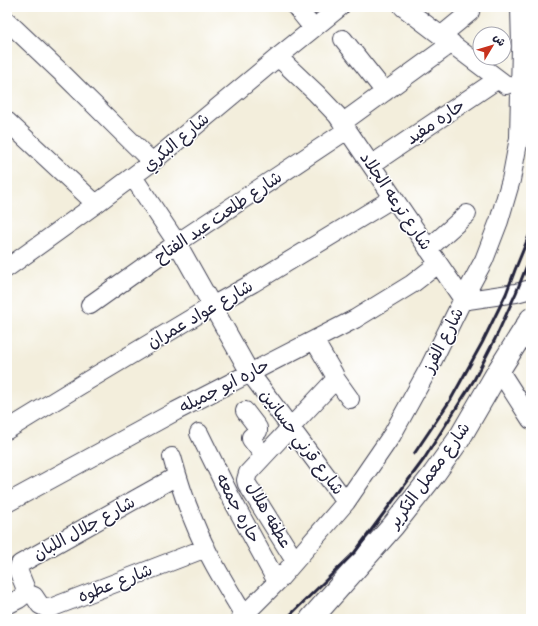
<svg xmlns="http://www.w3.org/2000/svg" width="538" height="626" font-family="Caveat,'Playpen Sans Arabic',sans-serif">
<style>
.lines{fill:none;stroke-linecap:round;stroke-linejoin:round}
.minor-casing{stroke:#414153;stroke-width:20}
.tertiary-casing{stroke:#414153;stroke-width:24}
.minor{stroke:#fff;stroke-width:18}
.tertiary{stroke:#fff;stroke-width:22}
.rail{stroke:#22223b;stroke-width:3}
.labels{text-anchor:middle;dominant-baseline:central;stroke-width:3;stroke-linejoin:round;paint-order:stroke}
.street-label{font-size:17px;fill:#22223b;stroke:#fff}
</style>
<rect width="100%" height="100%" fill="#fff"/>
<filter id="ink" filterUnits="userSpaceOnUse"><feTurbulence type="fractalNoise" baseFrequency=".025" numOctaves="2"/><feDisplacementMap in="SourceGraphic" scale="8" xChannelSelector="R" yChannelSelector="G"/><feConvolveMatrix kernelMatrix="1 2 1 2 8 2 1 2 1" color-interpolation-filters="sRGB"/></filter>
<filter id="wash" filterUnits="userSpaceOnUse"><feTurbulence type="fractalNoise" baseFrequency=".012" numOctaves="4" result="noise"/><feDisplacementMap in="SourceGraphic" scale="16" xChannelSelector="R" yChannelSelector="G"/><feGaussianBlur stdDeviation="0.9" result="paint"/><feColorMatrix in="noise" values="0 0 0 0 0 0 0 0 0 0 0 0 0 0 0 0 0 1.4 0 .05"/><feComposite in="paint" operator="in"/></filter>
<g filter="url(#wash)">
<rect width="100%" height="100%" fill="#f3eedc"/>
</g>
<g filter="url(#ink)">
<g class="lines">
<!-- minor casing -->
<g class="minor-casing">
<path id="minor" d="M296 7 313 28
M403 7 506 85
M7 21 65 76 152 162
M442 35 470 12 471 7
M343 39 385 92
M278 57 316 93 337 115 462 298 468 300 516 293 531 289
M7 121 96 204
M342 123 452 43
M371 165 498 79
M133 177 177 243 250 373 346 502
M428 249 467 214
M7 268 96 204 152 162 278 57 340 7
M90 305 177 243 347 130
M499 370 531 420
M335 378 350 399
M245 411 258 428V431L251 437V439L264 456
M7 430 87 381 212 306 253 283 393 198
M199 433 229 494 277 582
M172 457C178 479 185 501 194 522 207 555 226 585 244 615
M7 503 176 411 355 319 412 284 438 264
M295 561 247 484 246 480 248 473 334 381 335 378 334 374 314 340
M24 595 25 587 18 570 20 564 177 476
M7 605 19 599 24 595 29 594 34 596 40 605 46 608 53 607 206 548
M240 619 277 582 346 502 392 435 430 366 463 299 484 260 499 221 511 180 519 138 521 46 520 7"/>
</g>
<!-- tertiary casing -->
<g class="tertiary-casing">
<path id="tertiary" d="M311 619 393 526 434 474 459 439 499 370 531 319"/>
</g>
<!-- minor -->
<use href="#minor" class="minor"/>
<!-- tertiary -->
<use href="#tertiary" class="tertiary"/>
<!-- rail -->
<path class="rail" d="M414 454 451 399 482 343 506 294 515 270 531 231
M286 619 355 552 424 459 474 380 495 339 516 293 531 255"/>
</g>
</g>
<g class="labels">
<!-- street labels -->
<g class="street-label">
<text transform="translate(435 122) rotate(-34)">حاره مفيد</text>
<text transform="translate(176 142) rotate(-40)">شارع البكري</text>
<text transform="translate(396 201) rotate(56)">شارع ترعه الجلاد</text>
<text transform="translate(218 217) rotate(-34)">شارع طلعت عبد الفتاح</text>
<text transform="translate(200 314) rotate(-30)">شارع عواد عمران</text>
<text transform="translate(443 340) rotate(-63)">شارع الفرز</text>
<text transform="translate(224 386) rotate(-27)">حاره ابو جميله</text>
<text transform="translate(302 442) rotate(53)">شارع قرني حسانين</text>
<text transform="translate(429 475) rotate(-54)">شارع معمل التكرير</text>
<text transform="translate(238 508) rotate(62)">حاره جمعه</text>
<text transform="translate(269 515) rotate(60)">عطفه هلال</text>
<text transform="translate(84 528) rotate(-29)">شارع جلال اللبان</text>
<text transform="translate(115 583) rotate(-21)">شارع عطوه</text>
</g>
</g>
<!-- margin -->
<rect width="538" height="626" fill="none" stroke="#fff" stroke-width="24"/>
<!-- north arrow -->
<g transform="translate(492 46) rotate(52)"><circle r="19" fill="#ffffff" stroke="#a7a7b1"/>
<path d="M0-3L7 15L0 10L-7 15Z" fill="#c8321e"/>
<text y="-6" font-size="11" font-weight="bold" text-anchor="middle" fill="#22223b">ش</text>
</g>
</svg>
